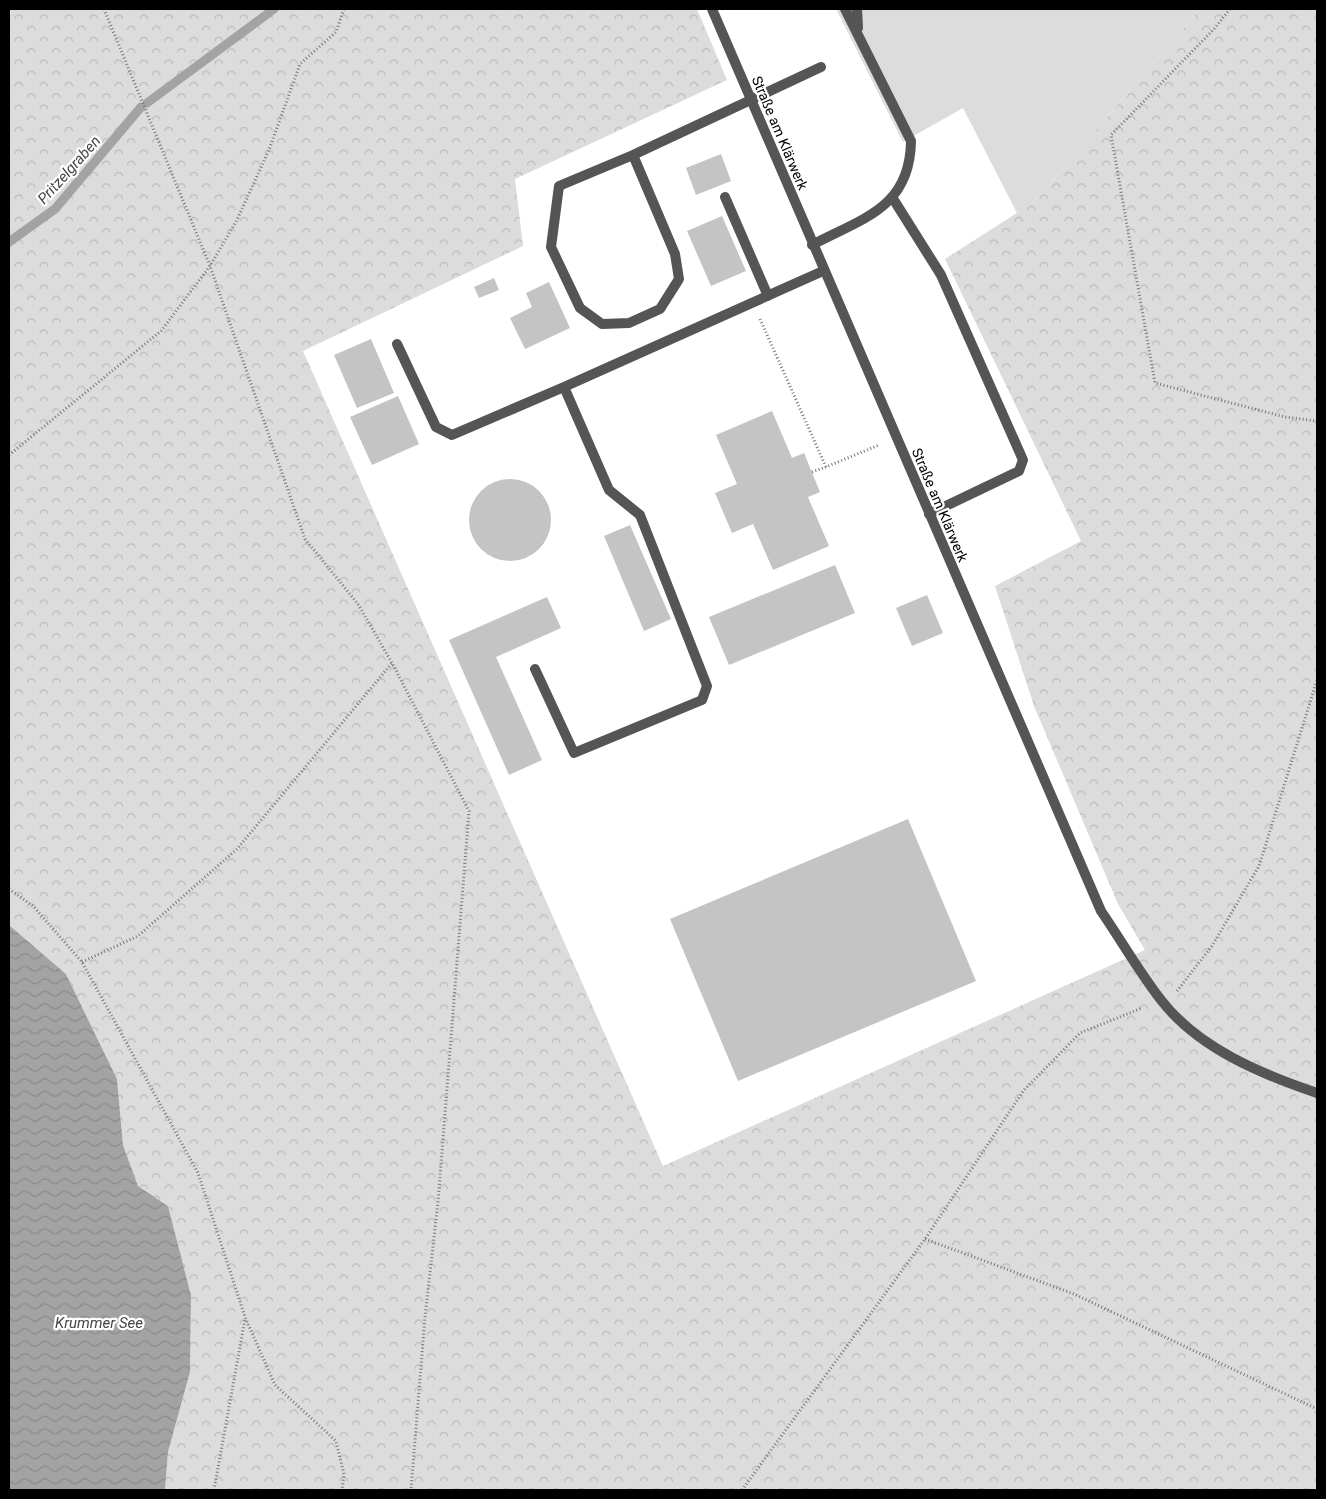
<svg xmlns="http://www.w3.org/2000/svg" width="1326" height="1499" font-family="Roboto,sans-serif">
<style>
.grass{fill:#dcdcdc}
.forest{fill:url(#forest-crowns)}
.water{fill:url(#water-waves)}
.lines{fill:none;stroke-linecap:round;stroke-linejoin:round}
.stream{stroke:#a3a3a3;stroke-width:9}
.building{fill:#c4c4c4}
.path{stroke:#777;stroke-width:3;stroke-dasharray:1 2.5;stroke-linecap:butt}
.lane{stroke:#555;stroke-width:10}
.street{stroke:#555;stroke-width:10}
.labels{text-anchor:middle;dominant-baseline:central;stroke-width:4.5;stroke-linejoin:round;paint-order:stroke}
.street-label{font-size:14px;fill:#000;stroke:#fff}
.water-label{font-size:15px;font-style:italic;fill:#444;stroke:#fff}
</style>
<defs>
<pattern id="forest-crowns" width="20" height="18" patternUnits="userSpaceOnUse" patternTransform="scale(1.25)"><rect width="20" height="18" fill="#dcdcdc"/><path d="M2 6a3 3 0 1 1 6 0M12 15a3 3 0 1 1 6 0" fill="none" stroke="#bbb"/></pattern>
<pattern id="water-waves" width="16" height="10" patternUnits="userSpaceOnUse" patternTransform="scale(1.25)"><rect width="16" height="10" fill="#a3a3a3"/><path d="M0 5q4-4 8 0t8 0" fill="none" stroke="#8b8b8b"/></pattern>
</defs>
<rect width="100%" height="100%" fill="#fff"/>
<!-- grass -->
<path class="grass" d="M836 9H1200L1034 202 1017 213 963 108 903 142Z"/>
<!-- forest -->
<path class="forest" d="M9 9H697L727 80 515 179 523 246 303 351 663 1166 1145 950 1118 904 1034 706 995 586 1081 541 945 259 1034 202 1200 9H1317V1490H165L168 1452 190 1372 191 1295 168 1206 138 1186 123 1145 117 1079 66 974 9 925Z"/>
<!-- water -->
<path class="water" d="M9 925 66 974 117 1079 123 1145 138 1186 168 1206 191 1295 190 1372 168 1452 165 1490H9Z"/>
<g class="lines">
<!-- stream -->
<path class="stream" d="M147 103 274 9
M9 242 55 209 141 107"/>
</g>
<!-- building -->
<path class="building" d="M721 154 731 181 696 195 686 168Z
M722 216 746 271 711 286 687 231Z
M494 278 499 290 479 298 474 287Z
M549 282 570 328 525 349 510 318 532 307 526 293Z
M371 339 394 393 357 408 334 355Z
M398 396 419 444 372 465 350 417Z
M772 411 792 458 804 453 820 492 808 497 829 546 773 570 753 524 732 533 715 493 737 484 716 435Z
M469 520a41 41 0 1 1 82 0a41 41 0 1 1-82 0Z
M630 525 671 619 644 631 604 536Z
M835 565 855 613 729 665 709 617Z
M927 595 943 633 912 646 896 608Z
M547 597 561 628 496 657 542 760 509 775 449 640Z
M908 819 976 981 738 1081 670 919Z"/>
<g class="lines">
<!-- path -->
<path class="path" d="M104 9 210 266 305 539 358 604 392 663 469 811 438 1202 425 1317 411 1490
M1230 9 1214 29 1111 135 1155 383 1285 417 1317 421
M760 319 826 467 879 445
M9 455 161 331 210 266 236 222 269 150 300 64 336 32 344 9
M812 472 826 467
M9 889 33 906 82 962 198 1173 245 1317 275 1385 336 1441 344 1474 342 1490
M82 962 138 936 237 849 392 663
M1177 991 1212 946 1259 866 1317 680
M925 1239 1074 1294 1317 1409
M214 1490 245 1319
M742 1490 925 1239 1024 1090 1080 1033 1142 1008"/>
<!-- lane -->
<path class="lane" d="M857 9 858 28
M633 155 675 254 679 279 660 309 629 323 602 324 580 308 551 247 559 186 633 155 821 67
M725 197 768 296
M892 197 941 275 1023 460 1019 471 929 514
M812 245C863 218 910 208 911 141L845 9
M397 344 436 427 452 435 564 387
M535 669 574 753 702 700 707 686 640 515 609 490 564 387 823 271"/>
<!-- street -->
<path class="street" d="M712 9 1101 911C1121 940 1139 972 1161 1000 1198 1048 1261 1074 1317 1093"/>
</g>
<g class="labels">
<!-- street labels -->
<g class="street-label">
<text transform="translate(780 133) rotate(67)">Straße am Klärwerk</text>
<text transform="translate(940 505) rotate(67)">Straße am Klärwerk</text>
</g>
<!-- water labels -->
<g class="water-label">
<text transform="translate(69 170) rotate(-48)">Pritzelgraben</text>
<text x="99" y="1323">Krummer See</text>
</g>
</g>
<!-- border -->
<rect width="1326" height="1499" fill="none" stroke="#000000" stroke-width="20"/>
</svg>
